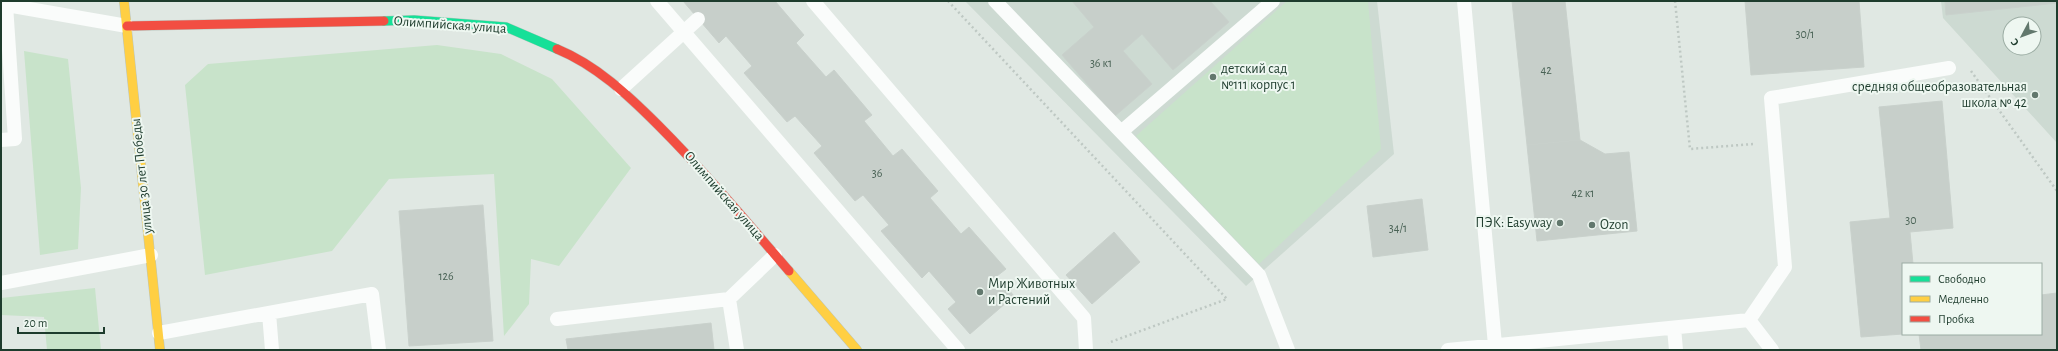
<svg xmlns="http://www.w3.org/2000/svg" width="2058" height="351" font-family="'Alegreya Sans',sans-serif">
<style>
.built{fill:#cddad2;fill-rule:evenodd}
.green{fill:#c8e3ca}
.building{fill:#c7cfca;stroke:#c9d1cc}
.lines{fill:none;stroke-linecap:round;stroke-linejoin:round}
.fast-casing{stroke:#bac5be;stroke-width:10}
.slow-casing{stroke:#bac5be;stroke-width:10}
.jam-casing{stroke:#bac5be;stroke-width:10}
.path{stroke:#bec8c3;stroke-width:2.5;stroke-dasharray:2 3;stroke-linecap:butt}
.lane{stroke:#fafcfb;stroke-width:14}
.fast{stroke:#16e098;stroke-width:9}
.slow{stroke:#ffcf43;stroke-width:9}
.jam{stroke:#f24e42;stroke-width:9}
.poi-dot{fill:#62786d;stroke:#eef7f1;stroke-width:1.5}
.labels{text-anchor:middle;dominant-baseline:central;stroke-width:4;stroke-linejoin:round;paint-order:stroke}
.number-label{font-size:12px;fill:#496255}
.street-label{font-size:14px;fill:#1e3c2d;stroke:#eef7f1}
.poi-label{font-size:14px;fill:#1e3c2d;stroke:#eef7f1;text-anchor:start}
</style>
<rect width="100%" height="100%" fill="#e0e8e3"/>
<!-- built -->
<path class="built" d="M965 1H1377L1394 154 1246 286Z
M1941 1H2057V143L1943 18ZM2010 24H2034V48H2010Z"/>
<!-- green -->
<path class="green" d="M1287 1H1368L1381 149 1259 264 1136 136Z
M437 45 501 54 552 79 631 168 559 266 531 259 529 304 504 336 494 174 389 179 332 251 205 275 185 85 208 64Z
M24 51 68 59 81 188 78 249 40 255Z
M95 288 101 350H47L44 317 1 315V298Z"/>
<!-- building -->
<path class="building" d="M683 1H775L804 35 796 43 826 77 834 70 872 115 864 121 893 156 902 149 938 191 930 198 961 234 969 227 1006 269 997 276 1014 296 970 334 948 309 956 302 929 271 922 278 881 231 889 225 863 195 855 201 814 153 822 146 795 116 787 122 744 73 752 66 726 36 719 43Z
M1072 1H1210L1229 22 1173 70 1142 34 1123 51 1152 84 1115 116 1062 55 1094 27Z
M1512 1H1565L1580 140 1527 145Z
M1745 1H1859L1864 67 1751 75Z
M1945 1H2057V3L1946 15Z
M1942 101 1953 228 1910 232 1913 264H1903V334L1861 337 1850 222 1890 218 1879 107Z
M1580 140 1605 154 1629 152 1637 231 1537 241 1527 145Z
M1422 199 1428 250 1373 257 1367 206Z
M483 205 493 341 409 346 399 211Z
M1114 232 1140 262 1092 304 1066 275Z
M2057 293V350H1921L1919 334H2041V295Z
M711 323 714 350H568L566 339Z"/>
<g class="lines">
<!-- fast casing -->
<g class="fast-casing">
<path id="fast" d="M384 21 414 20 506 27 557 49"/>
</g>
<!-- slow casing -->
<g class="slow-casing">
<path id="slow" d="M124 1 160 350
M789 271 857 350"/>
</g>
<!-- jam casing -->
<g class="jam-casing">
<path id="jam" d="M127 26 384 21
M557 49C596 65 628 95 658 125 704 171 746 221 789 271"/>
</g>
<!-- path -->
<path class="path" d="M948 1 1227 299 1108 343
M1675 1 1690 149 1753 144
M1971 71 2057 191"/>
<!-- lane -->
<path class="lane" d="M657 1 958 350
M813 1 1084 318 1086 350
M995 1 1259 275 1288 350
M1464 1 1495 345
M1 4 127 26
M621 89 698 19
M1121 132 1273 1
M1 140 15 139 6 5
M1 283 151 255
M729 299 737 350
M269 313 272 350
M557 319 729 299 775 255
M1749 320 1785 267 1771 98 1949 68
M1674 328 1676 350
M159 333 372 294 379 350
M1448 350 1749 320 1772 350"/>
<!-- fast -->
<use href="#fast" class="fast"/>
<!-- slow -->
<use href="#slow" class="slow"/>
<!-- jam -->
<use href="#jam" class="jam"/>
</g>
<!-- markers -->
<g class="poi-dot">
<circle cx="1213" cy="77" r="4"/>
<circle cx="2035" cy="95" r="4"/>
<circle cx="1560" cy="223" r="4"/>
<circle cx="1592" cy="225" r="4"/>
<circle cx="980" cy="292" r="4"/>
</g>
<g class="labels">
<!-- number labels -->
<g class="number-label">
<text x="1805" y="34">30/1</text>
<text x="1101" y="63">36 к1</text>
<text x="1546" y="70">42</text>
<text x="877" y="173">36</text>
<text x="1583" y="193">42 к1</text>
<text x="1911" y="220">30</text>
<text x="1398" y="228">34/1</text>
<text x="446" y="276">126</text>
</g>
<!-- street labels -->
<g class="street-label">
<text transform="translate(450 25) rotate(4)">Олимпийская улица</text>
<text transform="translate(142 176) rotate(-96)">улица 30 лет Победы</text>
<text transform="translate(724 196) rotate(49)">Олимпийская улица</text>
</g>
<!-- poi labels -->
<g class="poi-label">
<text x="1221" y="69">детский сад<tspan x="1221" dy="16">№111 корпус 1</tspan></text>
<text x="2027" y="87" text-anchor="end">средняя общеобразовательная<tspan x="2027" dy="16">школа № 42</tspan></text>
<text x="1552" y="223" text-anchor="end">ПЭК: Easyway</text>
<text x="1600" y="225">Ozon</text>
<text x="988" y="284">Мир Животных<tspan x="988" dy="16">и Растений</tspan></text>
</g>
</g>
<!-- border -->
<rect width="2058" height="351" fill="none" stroke="#1e3c2d" stroke-width="4"/>
<!-- legend -->
<rect x="1902" y="263" width="140" height="72" fill="#eef7f1" stroke="#9baca3"/>
<rect x="1910" y="276" width="20" height="6" fill="#16e098" stroke="#9baca3"/>
<text x="1938" y="283" font-size="12" fill="#1e3c2d">Свободно</text>
<rect x="1910" y="296" width="20" height="6" fill="#ffcf43" stroke="#9baca3"/>
<text x="1938" y="303" font-size="12" fill="#1e3c2d">Медленно</text>
<rect x="1910" y="316" width="20" height="6" fill="#f24e42" stroke="#9baca3"/>
<text x="1938" y="323" font-size="12" fill="#1e3c2d">Пробка</text>
<!-- north arrow -->
<g transform="translate(2022 36) rotate(229)"><circle r="19" fill="#eef7f1" stroke="#9baca3"/>
<path d="M0-3L7 15L0 10L-7 15Z" fill="#62786d"/>
<text y="-6" font-size="11" font-weight="bold" text-anchor="middle" fill="#1e3c2d">С</text>
</g>
<!-- scale -->
<path d="M18 327v6h86v-6" fill="none" stroke="#1e3c2d" stroke-width="2"/>
<text x="24" y="327" font-size="12" fill="#1e3c2d" stroke="#eef7f1" stroke-width="3" paint-order="stroke">20 m</text>
</svg>
